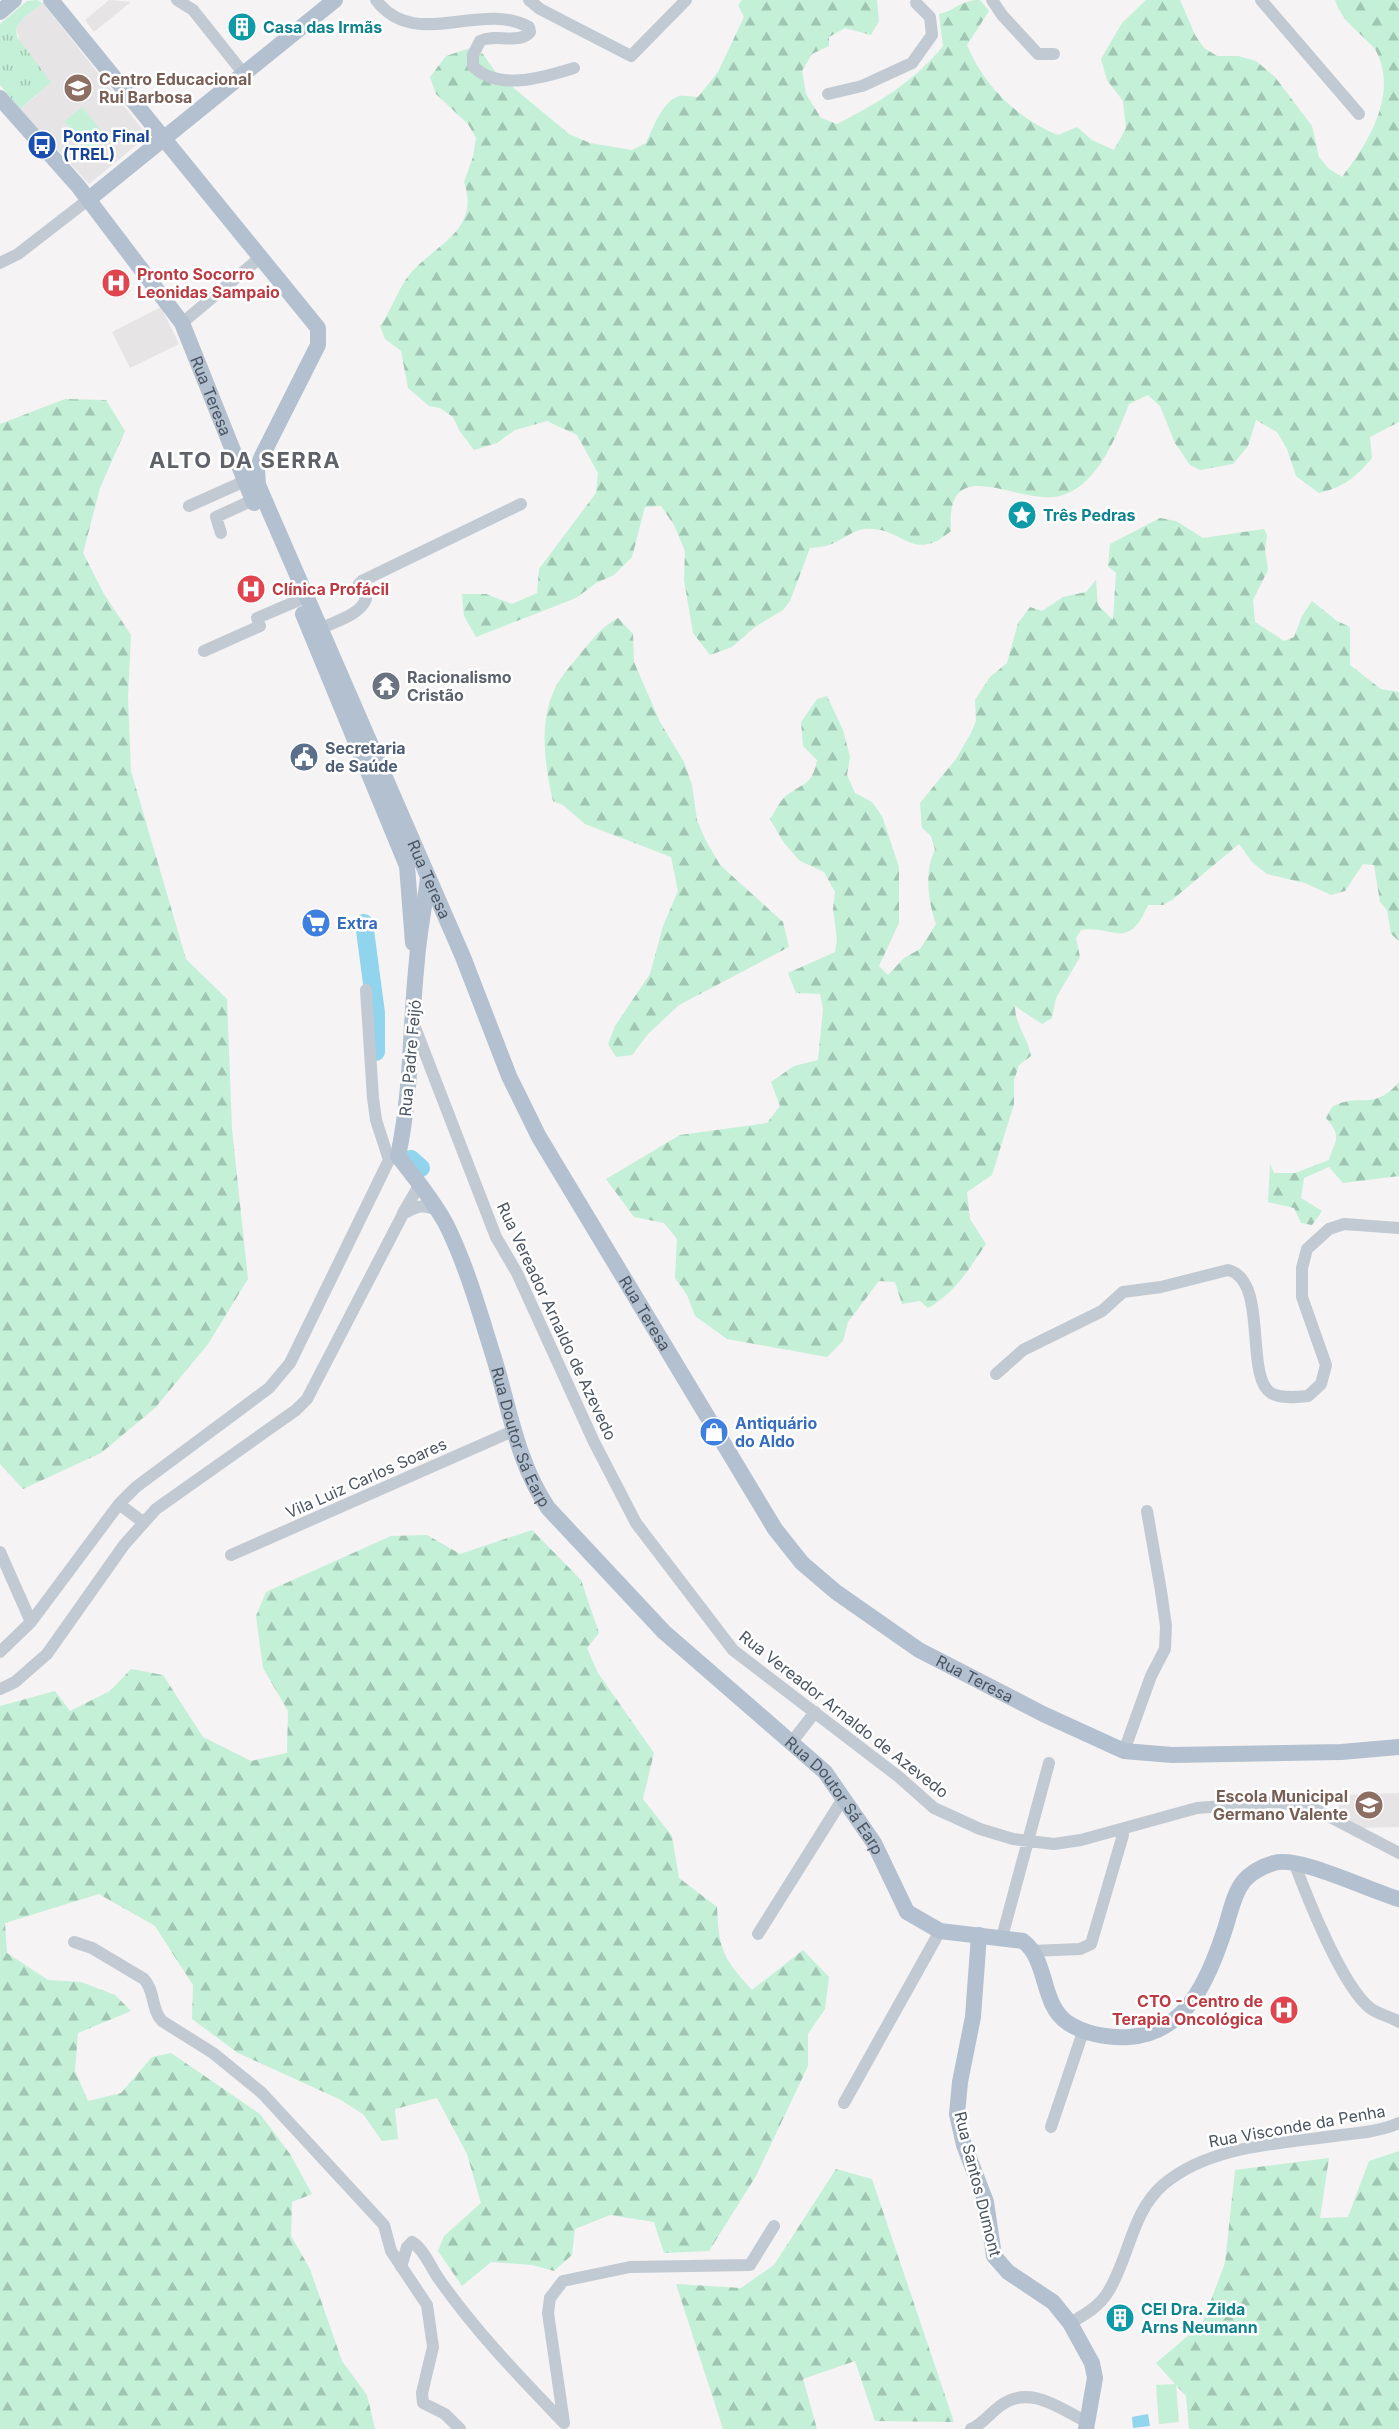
<svg xmlns="http://www.w3.org/2000/svg" width="1399" height="2429" font-family="Inter,sans-serif">
<style>
.education{fill:#e6e4e5}
.medical{fill:#fce9e6}
.green{fill:#c3f0d7}
.forest{fill:url(#forest-firs)}
.park{fill:url(#park-tufts)}
.water{fill:#91d4ed}
.lines{fill:none;stroke-linecap:round;stroke-linejoin:round}
.river{stroke:#91d4ed;stroke-width:18}
.minor{stroke:#c1c9d2;stroke-width:12}
.major{stroke:#b3c0d0;stroke-width:16}
.labels{text-anchor:middle;dominant-baseline:central;stroke-width:5;stroke-linejoin:round;paint-order:stroke}
.culture-label{font-size:16px;font-weight:bold;fill:#0d838f;stroke:#fff;text-anchor:start}
.education-label{font-size:16px;font-weight:bold;fill:#785e54;stroke:#fff;text-anchor:start}
.transit-label{font-size:16px;font-weight:bold;fill:#164399;stroke:#fff;text-anchor:start}
.health-label{font-size:16px;font-weight:bold;fill:#be3a42;stroke:#fff;text-anchor:start}
.street-label{font-size:16px;fill:#4a5561;stroke:#fff}
.worship-label{font-size:16px;font-weight:bold;fill:#5b616d;stroke:#fff;text-anchor:start}
.service-label{font-size:16px;font-weight:bold;fill:#4e5e75;stroke:#fff;text-anchor:start}
.shop-label{font-size:16px;font-weight:bold;fill:#366cbe;stroke:#fff;text-anchor:start}
.district-label{font-size:22px;font-weight:bold;letter-spacing:1.5px;fill:#5f6268;stroke:#fff}
</style>
<defs>
<pattern id="forest-firs" width="22" height="20" patternUnits="userSpaceOnUse" patternTransform="scale(1.5)"><rect width="22" height="20" fill="#c3f0d7"/><path d="M5 1l3.5 6h-7zM16 11l3.5 6h-7z" fill="#a0c5b2"/></pattern>
<pattern id="park-tufts" width="24" height="20" patternUnits="userSpaceOnUse" patternTransform="scale(1.5)"><rect width="24" height="20" fill="#c3f0d7"/><path d="M3 7l-1-3M5 7V3M7 7l1-3M15 17l-1-3M17 17v-4M19 17l1-3" fill="none" stroke="#a0c5b2"/></pattern>
</defs>
<rect width="100%" height="100%" fill="#f5f3f3"/>
<!-- education -->
<path class="education" d="M109 0 131 2 94 32 85 20Z
M43 3 146 134 145 138 89 184 20 109 37 95 16 28 22 19Z
M161 307 179 344 130 368 112 332Z
M1399 1793V1827L1359 1828 1349 1823V1815H1338L1339 1795Z"/>
<!-- medical -->
<path class="medical" d="M110 267 131 291 121 300 101 275Z"/>
<!-- green -->
<path class="green" d="M82 107 107 138 90 152 65 121Z
M1176 2384 1179 2422 1159 2424 1156 2385Z"/>
<!-- forest -->
<path class="forest" d="M742 0H877L879 21 871 35 845 28 829 37V46L812 54 802 71 806 94 821 118 837 124C877 104 915 81 943 46L939 14C957 10 960 0 980 0L989 11 967 45C983 85 1018 119 1058 135L1077 127 1092 140 1114 150 1126 128 1123 101 1107 80 1101 59 1122 23 1146 0H1180L1195 35 1204 48 1217 56H1238L1256 61 1275 77 1312 126 1319 157 1328 168 1342 177C1370 141 1399 92 1375 49 1360 32 1342 22 1335 0H1399V422L1370 437 1372 458C1356 477 1344 487 1319 493L1296 476 1287 449 1277 432 1256 420 1248 446 1233 464 1200 470 1190 465 1175 443 1160 406 1148 395 1129 404C1117 435 1098 484 1063 495 1020 509 945 447 951 531 911 565 903 525 864 529 851 531 841 541 829 545 823 547 817 547 810 548L790 601 783 610 755 627 732 647 710 655 693 633 684 580 685 551 674 525 661 506 645 507 632 557 614 575 596 583 576 598 476 637 464 616 462 594H486L512 604 537 593 539 569 596 493 598 473 577 435 547 421 515 430 497 443 474 450 459 430 453 417 440 408 429 406 408 388 401 351 385 339 380 326C392 310 398 288 410 274 434 245 481 231 464 182L473 157 476 138 468 124 436 94 430 77 446 56 470 48 483 54 497 74 569 134 590 143 632 150 646 143C653 128 662 102 679 96 684 95 693 97 698 97L718 72 744 17 738 5Z
M65 399 106 400 125 431 100 488 83 553 104 594 131 635 128 697 131 771 186 959 227 999 232 1129 248 1279 208 1344 155 1408 101 1453 23 1489 0 1464V424Z
M1160 518 1176 521 1203 538 1264 529 1267 535 1265 550 1268 570 1253 600 1255 622 1284 641 1294 637 1302 616 1312 601 1337 621 1350 627V665L1381 689 1399 692V941L1391 934 1387 910 1380 902 1374 865 1363 864 1345 891 1331 895 1305 883 1267 874 1252 862 1239 844 1172 900 1163 905H1148C1128 952 1114 925 1081 930L1076 938 1080 957 1056 998 1052 1018 1042 1024 1015 1006C1015 1025 1028 1038 1031 1056L1019 1065 1014 1080V1104L992 1175 967 1192 970 1219 986 1244C969 1269 955 1293 928 1308L920 1301 902 1304 895 1282 879 1281 848 1322 843 1341 827 1357 727 1339 695 1316 687 1295 675 1278 677 1239 664 1223 634 1217 606 1179 680 1135 767 1123 780 1106 771 1082 794 1066 818 1060 823 1009 820 994 796 993 788 973 835 952 837 940 833 909 835 892 824 872 800 861 784 843 770 819C775 812 780 800 787 795 805 782 812 785 817 760L803 746 801 722 817 699 827 696 843 730 850 757 847 775 855 793 872 802 882 816 899 867V923L879 966 888 975 904 958 920 949 936 924C928 901 924 871 935 850L931 836 922 828 920 803 956 759 971 733 976 721 975 700 990 677 1007 663 1018 623 1030 607 1042 611 1063 597 1086 592 1096 580 1098 605 1113 620 1116 573 1108 566 1110 544Z
M618 618 633 634 634 662 660 722 684 762 692 785 697 820 705 839 720 865 783 922 789 947 679 1005 648 1034 632 1055 616 1057 608 1044 615 1026 650 974 663 926 678 891 671 857 585 824 563 805 553 801C544 762 537 713 561 678 567 669 575 661 581 653 593 639 601 627 618 618Z
M1399 1082V1176L1343 1183 1329 1167 1304 1178 1301 1198 1322 1211 1312 1225 1301 1223 1294 1208 1268 1202 1270 1164 1274 1173H1295L1329 1160C1335 1139 1343 1138 1326 1118L1332 1107C1361 1091 1372 1113 1399 1082Z
M532 1530 581 1580 599 1633 587 1648 598 1673 654 1753 643 1799 672 1836 679 1878 717 1907C719 1951 723 1958 752 1990L803 1950 829 1977 825 2009 808 2034V2066L756 2176 709 2251 664 2253 654 2222 610 2215 575 2229 572 2255 554 2271 532 2265 491 2262 462 2286 438 2251 444 2236 481 2203 467 2154 437 2098 395 2109 398 2139 382 2141 363 2114 339 2099 238 2053 192 2019 193 1985 155 1926 99 1894 5 1923 7 1953 48 1980 81 1982 115 1995 131 2011 78 2033 75 2071 88 2101 121 2093 152 2057 171 2053 260 2114 290 2154 312 2194 292 2202 291 2236 310 2269 342 2361 367 2395 375 2429H0V1706L55 1691 70 1711 110 1691 131 1669 163 1675 203 1737 251 1761 287 1753 288 1711 263 1668 256 1616 266 1592 391 1536 427 1535 460 1554Z
M1399 2151V2429H1189L1186 2396 1156 2363 1202 2324 1225 2263 1235 2170 1329 2158 1320 2218 1348 2217 1369 2161Z
M836 2169 872 2179 954 2422 875 2421 855 2361 803 2379 817 2429H723L676 2284 741 2288 774 2265Z"/>
<!-- park -->
<path class="park" d="M37 0 43 3 22 19 16 28 17 37 51 82 20 109 0 85V24L27 1Z"/>
<!-- water -->
<path class="water" d="M1148 2414 1150 2426 1133 2428 1132 2417Z"/>
<g class="lines">
<!-- river -->
<path class="river" d="M364 923 376 1013V1052
M411 1159 421 1168"/>
<!-- minor -->
<path class="minor" d="M177 0 193 10 244 74
M376 0C415 52 480 0 529 27L530 32C519 45 495 33 480 41L473 55V66C498 92 544 77 574 68
M529 0 540 9 631 56 686 0
M992 0 1002 15 1038 54H1054
M1261 0 1359 114
M828 94 862 86 912 63 932 35 930 17 916 3
M0 263 18 254 89 199
M182 323 261 257
M189 506 245 481
M221 533 216 517 253 500
M322 628C336 621 360 615 366 599L359 584 362 581 521 504
M204 651 260 626 257 618 297 601
M366 990 373 1098 376 1120 389 1160
M414 1025 496 1237 517 1273 594 1442 636 1523 733 1650 899 1777 934 1808 980 1829 1013 1839 1054 1844 1081 1840 1197 1808 1275 1802 1309 1806 1399 1853
M403 1213 420 1184
M996 1374 1023 1350 1102 1311 1123 1292 1161 1287 1228 1270C1269 1280 1244 1376 1271 1393 1281 1399 1297 1397 1308 1396L1321 1384 1326 1365 1302 1297V1268L1307 1249 1329 1229 1344 1224 1399 1228
M119 1504 143 1522
M0 1552 31 1622
M231 1555 513 1431
M0 1652 31 1622 119 1504 136 1487 269 1388 290 1363 389 1160 398 1156
M0 1689 15 1682 47 1654 124 1545 156 1509 296 1410 307 1399 403 1214C416 1206 422 1204 437 1210
M791 1743 815 1712
M1124 1751 1151 1676 1165 1649 1166 1626 1161 1591 1147 1511
M1294 1862C1307 1897 1342 1986 1370 2008 1379 2015 1390 2016 1399 2022
M758 1934 844 1797
M1002 1937 1049 1763
M74 1942 92 1948 144 1979C155 1991 151 2009 162 2021L213 2053 262 2093 384 2225 391 2251 427 2305 433 2347 422 2393 423 2403 445 2414 460 2429
M1031 1951 1080 1949 1091 1944 1123 1835
M844 2103 940 1931
M1051 2127 1083 2032
M401 2267 407 2247 412 2242C424 2249 431 2268 439 2279 476 2332 520 2377 564 2423
M1070 2323C1084 2315 1099 2307 1108 2292 1130 2257 1131 2212 1164 2184 1212 2144 1282 2144 1341 2135 1361 2133 1381 2131 1399 2123
M564 2423 548 2313 550 2298 563 2281 630 2267 750 2265 774 2226
M971 2429C984 2423 989 2414 1000 2406 1029 2384 1059 2408 1085 2421"/>
<!-- major -->
<g class="major">
<path id="s1" d="M51 0 318 328V345L262 456 257 469 258 485 463 957 509 1076 539 1137 775 1529 802 1563 836 1592 919 1650 1043 1714 1124 1751 1172 1755 1341 1752 1399 1747"/>
<path d="M0 12 14 0"/>
<path id="s2" d="M0 98 78 186 182 323 254 503"/>
<path d="M89 199 335 0"/>
<path d="M303 614 407 866 413 943"/>
<path id="s3" d="M428 877C425 905 419 932 417 960 410 1025 412 1091 398 1156 415 1178 433 1200 446 1224 467 1266 480 1314 494 1358 510 1410 517 1462 548 1508L664 1632 825 1772 874 1843 907 1912 940 1931 1023 1941C1049 1961 1040 2004 1068 2023 1087 2035 1107 2038 1129 2037 1187 2033 1209 1978 1225 1929 1230 1914 1233 1895 1243 1882 1250 1873 1263 1866 1274 1863 1298 1855 1370 1891 1399 1899"/>
<path d="M979 1935 973 2017 960 2082 957 2114 964 2145 986 2202 994 2256 1008 2272 1053 2302 1070 2323 1092 2363 1095 2378 1086 2429"/>
</g>
</g>
<!-- icons -->
<defs>
<g id="building-disc" transform="scale(1.5)"><circle r="9.5" fill="#0f9aa8" stroke="#fff"/><path d="M-4-6H4V6H1V3H-1V6H-4ZM-2.5-4.3h1.7v1.8h-1.7ZM.8-4.3h1.7v1.8H.8ZM-2.5-1h1.7V.8h-1.7ZM.8-1h1.7V.8H.8Z" fill="#fff"/></g>
<g id="school-disc" transform="scale(1.5)"><circle r="9.5" fill="#8d6e63" stroke="#fff"/><path d="M0-5L7-2L0 1L-7-2ZM-4 1L0 2.5L4 1V4Q0 6-4 4Z" fill="#fff"/></g>
<g id="bus-disc" transform="scale(1.5)"><circle r="9.5" fill="#1a4fb4" stroke="#fff"/><path d="M-5-6H5V4H4V6H2V4H-2V6H-4V4H-5ZM-3.5-4V0h7V-4ZM-3.5 1.2v1.5H-2V1.2ZM2 1.2v1.5H3.5V1.2Z" fill="#fff"/></g>
<g id="hospital-disc" transform="scale(1.5)"><circle r="9.5" fill="#e0444e" stroke="#fff"/><path d="M-5-5h3v3.5h4V-5h3V5h-3V1.5h-4V5h-3Z" fill="#fff"/></g>
<g id="sight-disc" transform="scale(1.5)"><circle r="9.5" fill="#0f9aa8" stroke="#fff"/><path d="M0-6L1.8-2.2L6-1.7L2.9 1.2L3.7 5.4L0 3.3L-3.7 5.4L-2.9 1.2L-6-1.7L-1.8-2.2Z" fill="#fff"/></g>
<g id="temple-disc" transform="scale(1.5)"><circle r="9.5" fill="#6b7280" stroke="#fff"/><path d="M0-6L5-2H3V0L6.5 2.5H4V6H1.5V3h-3V6H-4V2.5H-6.5L-3 0V-2H-5Z" fill="#fff"/></g>
<g id="civic-disc" transform="scale(1.5)"><circle r="9.5" fill="#5c6f8a" stroke="#fff"/><path d="M-.6-6.5H3V-4.5H.6V-3L4-1V1h2V6H-6V1h2V-1L-.6-3ZM-1.2 2.5V6h2.4V2.5Z" fill="#fff"/></g>
<g id="supermarket-disc" transform="scale(1.5)"><circle r="9.5" fill="#3f7fe0" stroke="#fff"/><path d="M-6-5.5h2.5l.6 2H6L4.5 2H-2.5L-4.4-4H-6ZM-1.5 3.2a1.3 1.3 0 1 0 .1 0ZM3 3.2a1.3 1.3 0 1 0 .1 0Z" fill="#fff"/></g>
<g id="shop-disc" transform="scale(1.5)"><circle r="9.5" fill="#3f7fe0" stroke="#fff"/><path d="M-5-2.5h2.3a2.7 3.5 0 0 1 5.4 0H5L5.5 6h-11ZM-1.5-2.5h3a1.5 2.3 0 0 0-3 0Z" fill="#fff"/></g>
</defs>
<g fill-rule="evenodd">
<use href="#building-disc" x="242" y="27"/>
<use href="#school-disc" x="78" y="88"/>
<use href="#bus-disc" x="42" y="145"/>
<use href="#hospital-disc" x="116" y="283"/>
<use href="#sight-disc" x="1022" y="515"/>
<use href="#hospital-disc" x="251" y="589"/>
<use href="#temple-disc" x="386" y="686"/>
<use href="#civic-disc" x="304" y="757"/>
<use href="#supermarket-disc" x="316" y="923"/>
<use href="#shop-disc" x="714" y="1432"/>
<use href="#school-disc" x="1369" y="1805"/>
<use href="#hospital-disc" x="1284" y="2010"/>
<use href="#building-disc" x="1120" y="2318"/>
</g>
<g class="labels">
<!-- culture labels -->
<g class="culture-label">
<text x="263" y="27">Casa das Irmãs</text>
<text x="1043" y="515">Três Pedras</text>
<text x="1141" y="2309">CEI Dra. Zilda<tspan x="1141" dy="18">Arns Neumann</tspan></text>
</g>
<!-- education labels -->
<g class="education-label">
<text x="99" y="79">Centro Educacional<tspan x="99" dy="18">Rui Barbosa</tspan></text>
<text x="1348" y="1796" text-anchor="end">Escola Municipal<tspan x="1348" dy="18">Germano Valente</tspan></text>
</g>
<!-- transit labels -->
<g class="transit-label">
<text x="63" y="136">Ponto Final<tspan x="63" dy="18">(TREL)</tspan></text>
</g>
<!-- health labels -->
<g class="health-label">
<text x="137" y="274">Pronto Socorro<tspan x="137" dy="18">Leonidas Sampaio</tspan></text>
<text x="272" y="589">Clínica Profácil</text>
<text x="1263" y="2001" text-anchor="end">CTO - Centro de<tspan x="1263" dy="18">Terapia Oncológica</tspan></text>
</g>
<!-- street labels -->
<g class="street-label">
<text stroke="none"><textPath href="#s2" startOffset="368">Rua Teresa</textPath></text>
<text stroke="none"><textPath href="#s1" startOffset="1024">Rua Teresa</textPath></text>
<text transform="translate(410 1058) rotate(-85)">Rua Padre Feijó</text>
<text stroke="none"><textPath href="#s1" startOffset="1510">Rua Teresa</textPath></text>
<text transform="translate(557 1321) rotate(65)">Rua Vereador Arnaldo de Azevedo</text>
<text stroke="none"><textPath href="#s3" startOffset="590">Rua Doutor Sá Earp</textPath></text>
<text transform="translate(366 1478) rotate(-24)">Vila Luiz Carlos Soares</text>
<text stroke="none"><textPath href="#s1" startOffset="2014">Rua Teresa</textPath></text>
<text transform="translate(844 1714) rotate(38)">Rua Vereador Arnaldo de Azevedo</text>
<text stroke="none"><textPath href="#s3" startOffset="1074">Rua Doutor Sá Earp</textPath></text>
<text transform="translate(1297 2126) rotate(-10)">Rua Visconde da Penha</text>
<text transform="translate(978 2184) rotate(76)">Rua Santos Dumont</text>
</g>
<!-- worship labels -->
<g class="worship-label">
<text x="407" y="677">Racionalismo<tspan x="407" dy="18">Cristão</tspan></text>
</g>
<!-- service labels -->
<g class="service-label">
<text x="325" y="748">Secretaria<tspan x="325" dy="18">de Saúde</tspan></text>
</g>
<!-- shop labels -->
<g class="shop-label">
<text x="337" y="923">Extra</text>
<text x="735" y="1423">Antiquário<tspan x="735" dy="18">do Aldo</tspan></text>
</g>
<!-- district labels -->
<g class="district-label">
<text x="245" y="460">ALTO DA SERRA</text>
</g>
</g>
</svg>
